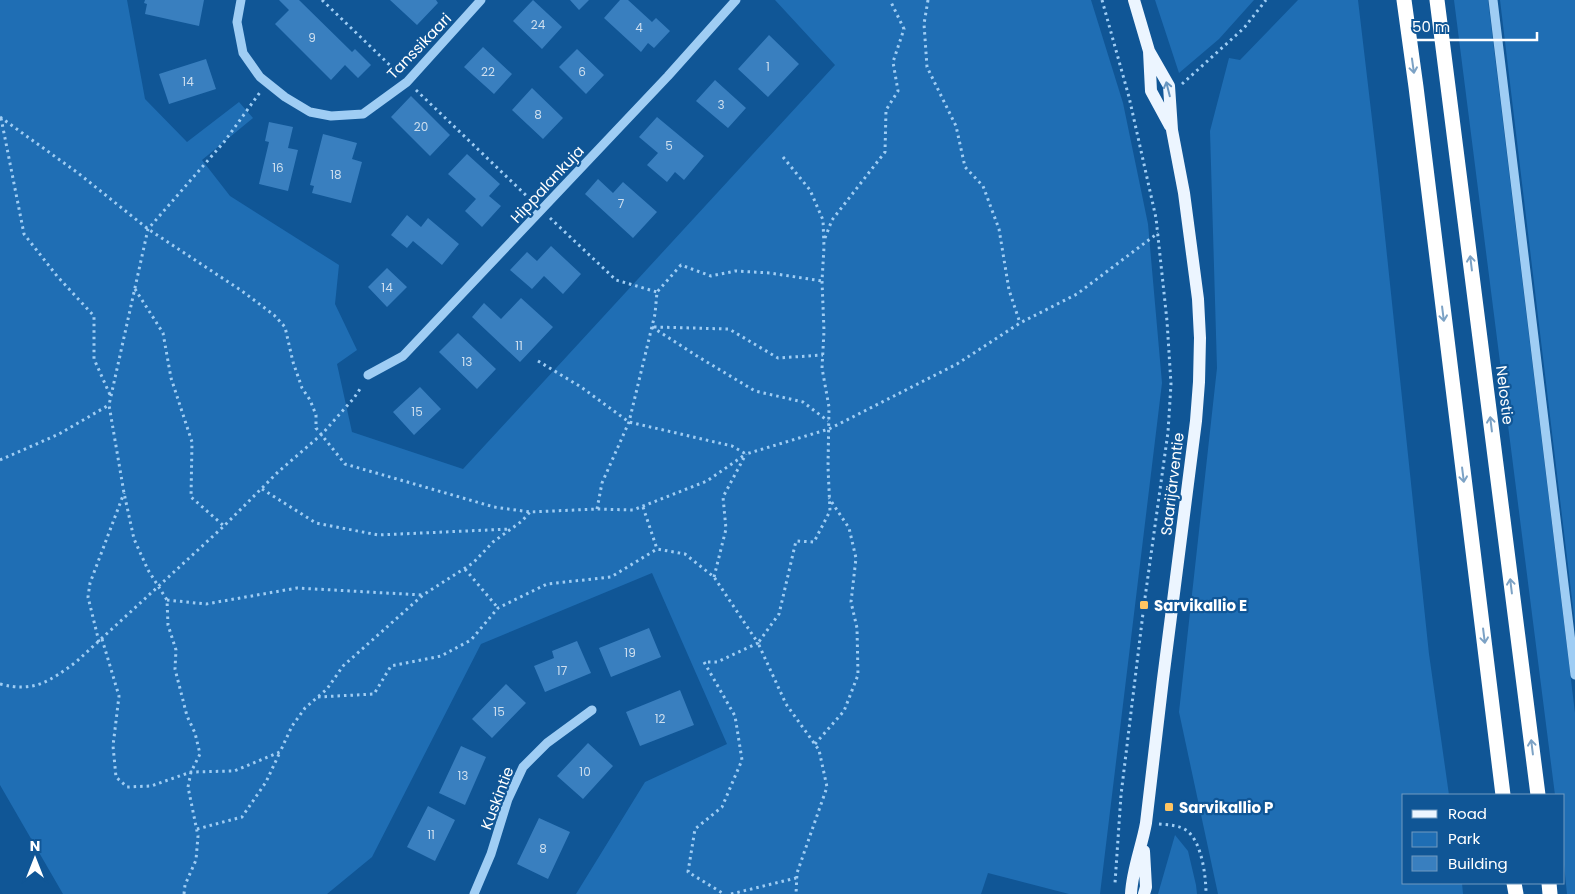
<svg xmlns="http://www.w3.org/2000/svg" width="1575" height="894" font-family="Poppins,sans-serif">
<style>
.green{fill:#1f6eb4}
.building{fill:#397fbf}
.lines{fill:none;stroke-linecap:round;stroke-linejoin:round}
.path{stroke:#9fcdf4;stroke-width:3;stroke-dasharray:2.5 4;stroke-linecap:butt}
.minor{stroke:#9fcdf4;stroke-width:9}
.major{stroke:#ecf5ff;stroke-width:12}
.highway{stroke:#fff;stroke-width:15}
.oneway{stroke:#7ca2c5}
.oneway2{stroke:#6896c0}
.poi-dot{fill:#ffc562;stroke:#105696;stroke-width:2}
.labels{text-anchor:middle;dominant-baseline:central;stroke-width:4.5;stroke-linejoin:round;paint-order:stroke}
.number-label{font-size:12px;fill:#cedfef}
.street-label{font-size:15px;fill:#fff;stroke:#105696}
.poi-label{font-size:15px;font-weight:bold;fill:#fff;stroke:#105696;text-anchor:start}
</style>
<rect width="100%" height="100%" fill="#105696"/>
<!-- green -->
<path class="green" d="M0 0H127L145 99 187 142 239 102 253 118 202 160 230 196 339 265 335 304 357 350 337 364 352 432 463 469 835 65 775 0H1091L1123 103 1148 224 1162 383 1100 894H1069L988 873 981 894H576L645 782 727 744 652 573 481 644 372 857 327 894H63L0 785Z
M1155 0H1254L1219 39 1179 73Z
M1298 0H1358L1378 170 1429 654 1449 795H1404V883H1462L1463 894H1218L1179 712 1217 368 1210 131 1229 58 1240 60Z
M1454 0H1488L1575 713V894H1567L1564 865V795H1555Z
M1500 0H1575V624Z
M1175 835 1188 851 1196 885 1197 894H1158Z"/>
<!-- building -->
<path class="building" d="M145 0H204L199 26 145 14 147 4 144 3Z
M279 0H299L352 52 355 49 371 65 358 78 345 65 331 80 275 24 289 10Z
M390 0H436L438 3 417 25Z
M533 0 562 27 542 49 513 21Z
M570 0H589L579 10Z
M620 0H628L652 22 656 18 670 31 654 48 648 43 641 52 604 18Z
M769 35 799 64 768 97 738 69Z
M483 47 512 74 494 94 464 67Z
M577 49 604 75 586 94 559 67Z
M206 59 216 89 169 104 159 74Z
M715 80 746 108 728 128 696 101Z
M532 88 563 118 543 139 512 110Z
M411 96 450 135 430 156 391 117Z
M657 117 704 156 684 180 675 172 667 182 647 165 658 153 639 137Z
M269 122 293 127 288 148 298 150 288 191 259 184 269 142 265 141Z
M323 134 357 143 352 159 362 162 351 203 312 193 314 186 310 185Z
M467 154 500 184 489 196 501 206 482 227 465 211 476 199 448 174Z
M598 179 613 193 623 182 657 212 633 238 585 194Z
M407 215 421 227 428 218 459 244 442 265 413 241 407 248 391 235Z
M551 246 581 274 563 294 544 276 532 289 510 270 527 252 537 261Z
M387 268 407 287 387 307 368 287Z
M521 298 553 327 520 362 472 317 484 303 501 319Z
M458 333 496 369 477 389 439 352Z
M420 387 441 409 414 435 393 412Z
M649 628 661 657 611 677 599 648Z
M577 641 591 673 545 692 534 666 554 658 552 651Z
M506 684 526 703 492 738 472 719Z
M680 690 694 725 640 746 626 712Z
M588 743 613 766 583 799 557 776Z
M461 746 486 757 465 805 439 793Z
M428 806 455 820 435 861 407 847Z
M539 818 570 832 548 879 517 864Z"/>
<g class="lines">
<!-- path -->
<path class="path" d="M322 0 399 74
M928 0 924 24 927 67 956 126 965 167 983 186 999 229 1009 290 1020 323
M1102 0 1129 97 1156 218 1167 321 1171 384 1168 432 1144 605 1121 795 1115 883
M1182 84 1244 28 1266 0
M416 90 533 202
M0 117 78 173 148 229 242 291 274 315 285 327 293 362 302 388 310 400 316 415V428L345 464 494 507 530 512 597 509 633 510 707 481 746 454
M1 118 24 234 57 276 94 316V359L111 397
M783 157 810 190 823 220 824 247 822 281 824 331 822 368 829 407 828 467 830 511 814 542 796 541 779 614 758 643 786 704 819 750 827 787 797 873 796 894
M550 218 616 280 657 292
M825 238 832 220 885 152 886 110 898 91 893 62 904 29 890 0
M135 289 163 333 171 378 192 442 191 497 224 526
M652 327 697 356 755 391 803 402 828 421
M654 327 729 329 778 358 823 355
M538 361 581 387 629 422 732 446 746 454 829 429 957 364 1020 323 1077 294 1158 233
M0 460 59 434 109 405
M262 489 316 523 378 535 510 529
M643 507 657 549
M597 509 602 483 629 422 655 314 657 292 681 265 711 276 735 271 770 273 822 281
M465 569 498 608
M714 577 726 529 723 497 746 454
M167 600 206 604 297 588 422 595
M102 639 119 696 113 746 116 777 127 787 151 786 191 772 234 771 280 752 292 726 305 708 327 689 343 666 423 595 473 563 493 542 522 521 530 512
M99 642 88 597 90 583 124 493
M0 684C34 693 50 681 76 662L224 526 278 472 322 434 354 398 362 386
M318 697 374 694 391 666 441 656 471 640 498 608 547 584 611 577 657 549 685 554 714 577 758 643 717 662H704L735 716 742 760 722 807 695 829 688 872 724 894
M815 744 844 711 858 675 857 628 851 602 856 558 849 528 829 498
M1159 824C1169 825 1178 825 1186 830 1202 841 1206 877 1206 894
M197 829 242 817 266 782 280 752
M184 894 185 885 196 860 198 836 188 787 191 772 200 754 195 733 187 716 175 669 176 650 168 625 167 600 148 570 134 539 124 493 109 405 148 229 224 142 261 91
M731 894 796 878"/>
<!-- minor -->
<path class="minor" d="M241 0 237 22 243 53 260 77 285 97 310 112 331 116 363 114 407 82 481 0
M1493 0 1575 675
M368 375 403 356 668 76 736 0
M474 894 491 854 508 799 523 767 547 743 592 710"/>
<!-- major -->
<path class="major" d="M1134 0 1149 51 1151 91 1170 126
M1131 894C1132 870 1142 846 1146 823L1163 679 1196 421 1199 382 1200 338 1198 299 1184 193 1172 130 1169 86 1149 51
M1144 894 1146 887 1144 851"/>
<!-- highway -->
<path class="highway" d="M1404 0 1416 87 1503 795
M1437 0 1538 795
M1514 883 1516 894
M1549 883 1550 894"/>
</g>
<!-- one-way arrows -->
<defs><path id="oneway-shaft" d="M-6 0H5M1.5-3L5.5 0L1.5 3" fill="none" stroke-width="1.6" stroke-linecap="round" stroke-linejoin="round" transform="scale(1.25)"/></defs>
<g class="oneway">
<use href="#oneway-shaft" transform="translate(1413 66) rotate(82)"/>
<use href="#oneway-shaft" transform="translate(1471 263) rotate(-97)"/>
<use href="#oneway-shaft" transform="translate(1443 314) rotate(83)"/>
<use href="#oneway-shaft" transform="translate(1491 424) rotate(-97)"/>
<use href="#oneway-shaft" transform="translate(1463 475) rotate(83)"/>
<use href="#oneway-shaft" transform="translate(1511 586) rotate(-97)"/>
<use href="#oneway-shaft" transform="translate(1484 636) rotate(83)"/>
<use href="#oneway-shaft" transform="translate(1532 747) rotate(-97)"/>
</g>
<use class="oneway2" href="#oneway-shaft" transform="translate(1168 89) rotate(-104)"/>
<!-- markers -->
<g class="poi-dot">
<rect x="1139" y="600" width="10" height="10" rx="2.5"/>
<rect x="1164" y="802" width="10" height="10" rx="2.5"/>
</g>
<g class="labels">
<!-- number labels -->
<g class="number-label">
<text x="538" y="24">24</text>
<text x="639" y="27">4</text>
<text x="312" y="37">9</text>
<text x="768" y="66">1</text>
<text x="488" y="71">22</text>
<text x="582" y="71">6</text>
<text x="188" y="81">14</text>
<text x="721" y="104">3</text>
<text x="538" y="114">8</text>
<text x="421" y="126">20</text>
<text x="669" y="145">5</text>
<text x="278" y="167">16</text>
<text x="336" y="174">18</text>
<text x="621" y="203">7</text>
<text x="387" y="287">14</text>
<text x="519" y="345">11</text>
<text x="467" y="361">13</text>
<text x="417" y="411">15</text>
<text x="630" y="652">19</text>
<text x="562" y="670">17</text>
<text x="499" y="711">15</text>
<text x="660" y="718">12</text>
<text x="585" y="771">10</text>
<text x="463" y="775">13</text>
<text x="431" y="834">11</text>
<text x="543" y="848">8</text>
</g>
<!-- street labels -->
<g class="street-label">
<text transform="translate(419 46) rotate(-46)">Tanssikaari</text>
<text transform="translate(547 184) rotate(-47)">Hippalankuja</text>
<text transform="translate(1505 395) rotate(83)">Nelostie</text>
<text transform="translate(1172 484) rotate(-83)">Saarijärventie</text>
<text transform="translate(497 798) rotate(-69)">Kuskintie</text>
</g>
<!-- poi labels -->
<g class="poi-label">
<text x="1154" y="605">Sarvikallio E</text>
<text x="1179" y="807">Sarvikallio P</text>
</g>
</g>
<!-- legend -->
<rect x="1402" y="794" width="162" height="90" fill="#105696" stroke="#709ac0"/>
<rect x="1412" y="810" width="25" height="8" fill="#ecf5ff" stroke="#709ac0"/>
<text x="1448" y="819" font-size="15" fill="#ffffff">Road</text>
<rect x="1412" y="832" width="25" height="15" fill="#1f6eb4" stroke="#709ac0"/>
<text x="1448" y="844" font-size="15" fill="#ffffff">Park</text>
<rect x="1412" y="856" width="25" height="15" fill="#397fbf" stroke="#709ac0"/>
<text x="1448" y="869" font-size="15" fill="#ffffff">Building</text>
<!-- north arrow -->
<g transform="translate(35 859)" stroke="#105696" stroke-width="4" paint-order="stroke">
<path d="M0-4L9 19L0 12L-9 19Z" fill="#ffffff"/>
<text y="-8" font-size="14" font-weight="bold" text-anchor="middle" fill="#ffffff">N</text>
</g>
<!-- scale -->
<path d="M1405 32v8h132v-8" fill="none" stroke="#ffffff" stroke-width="2.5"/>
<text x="1412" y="32" font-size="15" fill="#ffffff" stroke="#105696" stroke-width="4" paint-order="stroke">50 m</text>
</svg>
